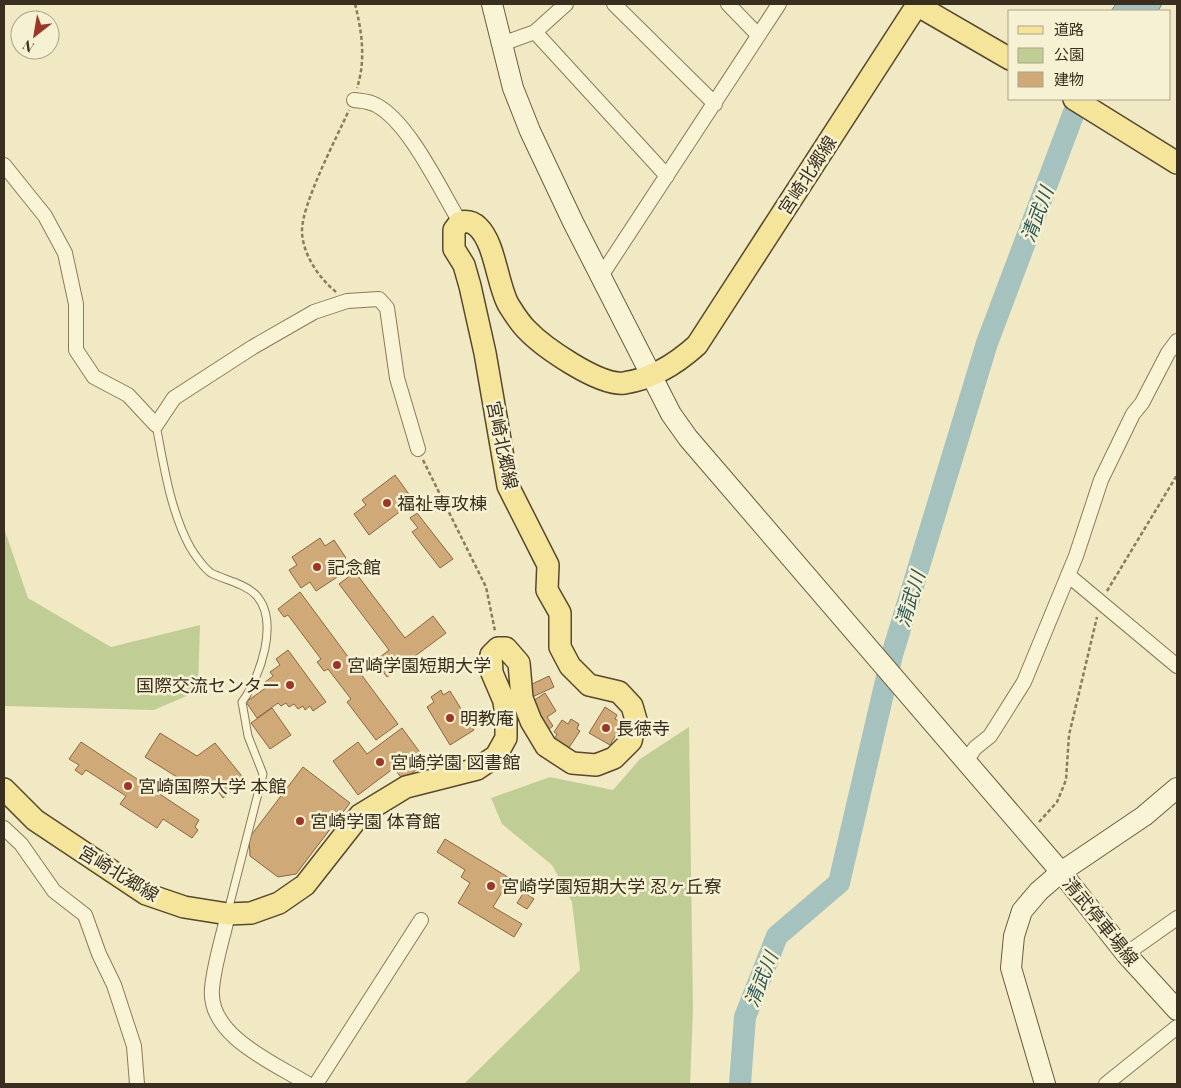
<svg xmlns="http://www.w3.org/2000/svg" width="1181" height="1088" font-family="'Playfair Display','Noto Sans JP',serif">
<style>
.green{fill:#c0ce96}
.water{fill:#a5c2be;stroke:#6c918d}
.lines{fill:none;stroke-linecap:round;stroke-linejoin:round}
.river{stroke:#a5c2be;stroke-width:22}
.building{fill:#cfa978;stroke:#8b673e}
.lane-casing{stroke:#8b7b59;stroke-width:9}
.street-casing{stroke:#8b7b59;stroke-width:16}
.secondary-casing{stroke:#6c5b3c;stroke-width:22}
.primary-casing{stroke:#58482d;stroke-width:24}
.path{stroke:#8b7b59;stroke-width:2.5;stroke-dasharray:4 2.5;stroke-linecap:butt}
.lane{stroke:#faf4d7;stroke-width:7}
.street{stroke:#faf4d7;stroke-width:14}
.secondary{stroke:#faf4d7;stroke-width:20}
.primary{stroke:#f4e59a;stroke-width:21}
.poi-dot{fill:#9c3727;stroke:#f7f1d3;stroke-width:2}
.labels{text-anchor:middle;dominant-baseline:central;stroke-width:5;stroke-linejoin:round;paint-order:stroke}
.street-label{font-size:18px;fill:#3a2f1e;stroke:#f7f1d3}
.poi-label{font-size:18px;fill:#3a2f1e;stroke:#f7f1d3;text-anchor:start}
.water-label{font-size:19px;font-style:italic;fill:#2c575a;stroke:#f7f1d3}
</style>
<rect width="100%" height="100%" fill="#f0e9c3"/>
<!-- green -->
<path class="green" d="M4 528 28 598 111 647 200 625 198 691 154 710 4 706Z
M689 727 693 1009 690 1084H464L580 970 572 902 552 865 502 824 491 798 550 777 613 790 640 759Z"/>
<!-- water -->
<path class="water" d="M1116 4H1162L1158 11H1111Z"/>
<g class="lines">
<!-- river -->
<path class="river" d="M740 1084 745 1017 777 936 839 883 892 655 987 343 1079 99"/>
</g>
<!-- building -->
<path class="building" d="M395 475 414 501 369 535 354 514 366 505 362 500Z
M417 513 453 559 440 568 412 532 418 528 410 518Z
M320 538 325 546 334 540 346 558 339 563 345 572 316 591 310 582 301 588 289 570 297 565 292 557Z
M355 572 405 638 433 616 446 633 387 677 375 661 389 650 339 584Z
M300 592 398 724 376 740 347 702 351 699 328 669 324 671 317 662 321 659 288 615 284 617 278 609Z
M288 650 326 702 313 711 310 706 305 710 303 706 298 709 294 704 289 707 286 703 281 706 278 703 257 718 246 702 267 687 264 683 273 676 270 672 280 665 276 659Z
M549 676 554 687 530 698 526 687Z
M441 690 443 695 450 691 474 730 450 745 427 707 434 702 431 697Z
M545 693 556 711 547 717 553 726 545 732 527 705Z
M605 707 617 715 615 719 623 723 610 745 589 733Z
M272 708 291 735 270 749 251 723Z
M571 719 579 724 577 729 580 731 568 749 554 740 557 734 554 732 562 720 568 724Z
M402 728 427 762 403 780 394 768 358 795 333 761 358 742 367 754Z
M160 733 197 756 215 743 245 780 223 798 209 779 201 792 145 757Z
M81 742 199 820 195 827 198 830 192 838 163 819 157 828 120 804 126 796 86 770 82 775 75 770 79 765 69 759Z
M303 767 350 803 296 874 278 877 250 856 249 838Z
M445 839 516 882 509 893 504 889 493 907 522 924 514 937 458 903 470 883 461 877 465 870 437 852Z
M524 892 534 899 527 909 517 903Z"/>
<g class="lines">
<!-- lane casing -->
<g class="lane-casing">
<path id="lane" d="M156 425C164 466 170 510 190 547 194 554 204 568 211 573 225 580 244 583 256 595 280 621 260 678 242 702L248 736 263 774 228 911"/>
</g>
<!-- street casing -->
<g class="street-casing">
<path id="street" d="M614 4 715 104
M728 4 758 35
M535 32 667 176
M502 44 535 32 566 4
M354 100C362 101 369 101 376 105 409 122 440 189 460 222
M4 165 45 216 65 253 76 304V350L94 377 128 395 156 425 174 398 253 347 314 312 347 301 379 299 387 308 397 378 418 449
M601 276 779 4
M1068 575 1177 666
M966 761 975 748 990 736 1024 682 1076 556 1101 480 1133 414 1142 403 1168 353 1177 341
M4 828 21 844 54 891 85 915 99 954 114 985 134 1046 137 1084
M228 914C223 938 214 964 212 989 208 1036 274 1063 308 1084
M1126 954 1177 918
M316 1084 421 920
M1106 1084 1177 1027"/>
</g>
<!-- secondary casing -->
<g class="secondary-casing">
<path id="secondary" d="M492 4 513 88 530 131 573 222 671 414 688 438 1061 872 1126 954 1177 1010
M1045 1084 1011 968 1014 936 1022 911 1039 891 1061 872 1144 816 1177 788"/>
</g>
<!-- primary casing -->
<g class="primary-casing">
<path id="primary" d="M915 4 1010 59
M1074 99 1177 163
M4 789 35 820 146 894 184 907 228 914 251 913 279 903 305 885 360 815 406 787 477 769 496 756 506 738V718L504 701 492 673 491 655 498 648H506L519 663 522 698 531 721 546 746 572 763 596 765 614 758 631 741 636 720 632 706 619 692 589 685 570 666 560 647V613L547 590 548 565 508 486 485 353 470 286 464 265 454 249V230L460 222C466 221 473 222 478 227 495 243 497 283 508 304 513 312 519 322 526 329 543 347 599 386 624 383 652 379 676 364 697 345L917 5"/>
</g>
<!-- path -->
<path class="path" d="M355 4C362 32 366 60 357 88
M336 292C319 278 303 255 302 232 301 205 337 137 349 110
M423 460 486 587 495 631
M1107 591 1177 475
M1039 822 1057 802 1066 780 1069 735 1097 617"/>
<!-- lane -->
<use href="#lane" class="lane"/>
<!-- street -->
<use href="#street" class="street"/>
<!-- secondary -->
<use href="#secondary" class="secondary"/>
<!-- primary -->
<use href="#primary" class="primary"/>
</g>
<!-- markers -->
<g class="poi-dot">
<circle cx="387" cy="503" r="5"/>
<circle cx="317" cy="567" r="5"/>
<circle cx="337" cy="665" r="5"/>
<circle cx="290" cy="685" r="5"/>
<circle cx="450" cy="718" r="5"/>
<circle cx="606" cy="728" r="5"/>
<circle cx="380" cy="762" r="5"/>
<circle cx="128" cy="786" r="5"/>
<circle cx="300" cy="821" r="5"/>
<circle cx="491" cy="886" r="5"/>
</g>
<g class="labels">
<!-- street labels -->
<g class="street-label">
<text transform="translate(807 175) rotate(-57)">宮崎北郷線</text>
<text transform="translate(503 445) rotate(78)">宮崎北郷線</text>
<text transform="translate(119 873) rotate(31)">宮崎北郷線</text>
<text transform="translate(1101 921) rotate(51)">清武停車場線</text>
</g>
<!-- poi labels -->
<g class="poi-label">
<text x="397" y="503">福祉専攻棟</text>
<text x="327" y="567">記念館</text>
<text x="347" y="665">宮崎学園短期大学</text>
<text x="280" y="685" text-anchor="end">国際交流センター</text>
<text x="460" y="718">明教庵</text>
<text x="616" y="728">長徳寺</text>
<text x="390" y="762">宮崎学園 図書館</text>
<text x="138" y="786">宮崎国際大学 本館</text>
<text x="310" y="821">宮崎学園 体育館</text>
<text x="501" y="886">宮崎学園短期大学 忍ヶ丘寮</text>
</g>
<!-- water labels -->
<g class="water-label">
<text transform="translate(1036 214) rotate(-69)">清武川</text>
<text transform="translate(909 599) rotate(-73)">清武川</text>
<text transform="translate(760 979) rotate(-68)">清武川</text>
</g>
</g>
<!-- border -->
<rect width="1181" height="1088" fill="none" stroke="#3a2f1e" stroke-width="10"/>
<!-- legend -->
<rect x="1008" y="10" width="162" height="90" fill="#f7f1d3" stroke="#aba38b"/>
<rect x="1018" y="26" width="25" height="8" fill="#f4e59a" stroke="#aba38b"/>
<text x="1054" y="35" font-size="15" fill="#3a2f1e">道路</text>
<rect x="1018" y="48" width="25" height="15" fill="#c0ce96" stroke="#aba38b"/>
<text x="1054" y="60" font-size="15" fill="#3a2f1e">公園</text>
<rect x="1018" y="72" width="25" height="15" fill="#cfa978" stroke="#aba38b"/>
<text x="1054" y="85" font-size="15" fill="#3a2f1e">建物</text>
<!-- north arrow -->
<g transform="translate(35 35) rotate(211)"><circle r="24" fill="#f7f1d3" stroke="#aba38b"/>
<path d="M0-4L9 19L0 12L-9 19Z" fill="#9c3727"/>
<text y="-8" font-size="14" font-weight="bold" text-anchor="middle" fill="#3a2f1e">N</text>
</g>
</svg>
